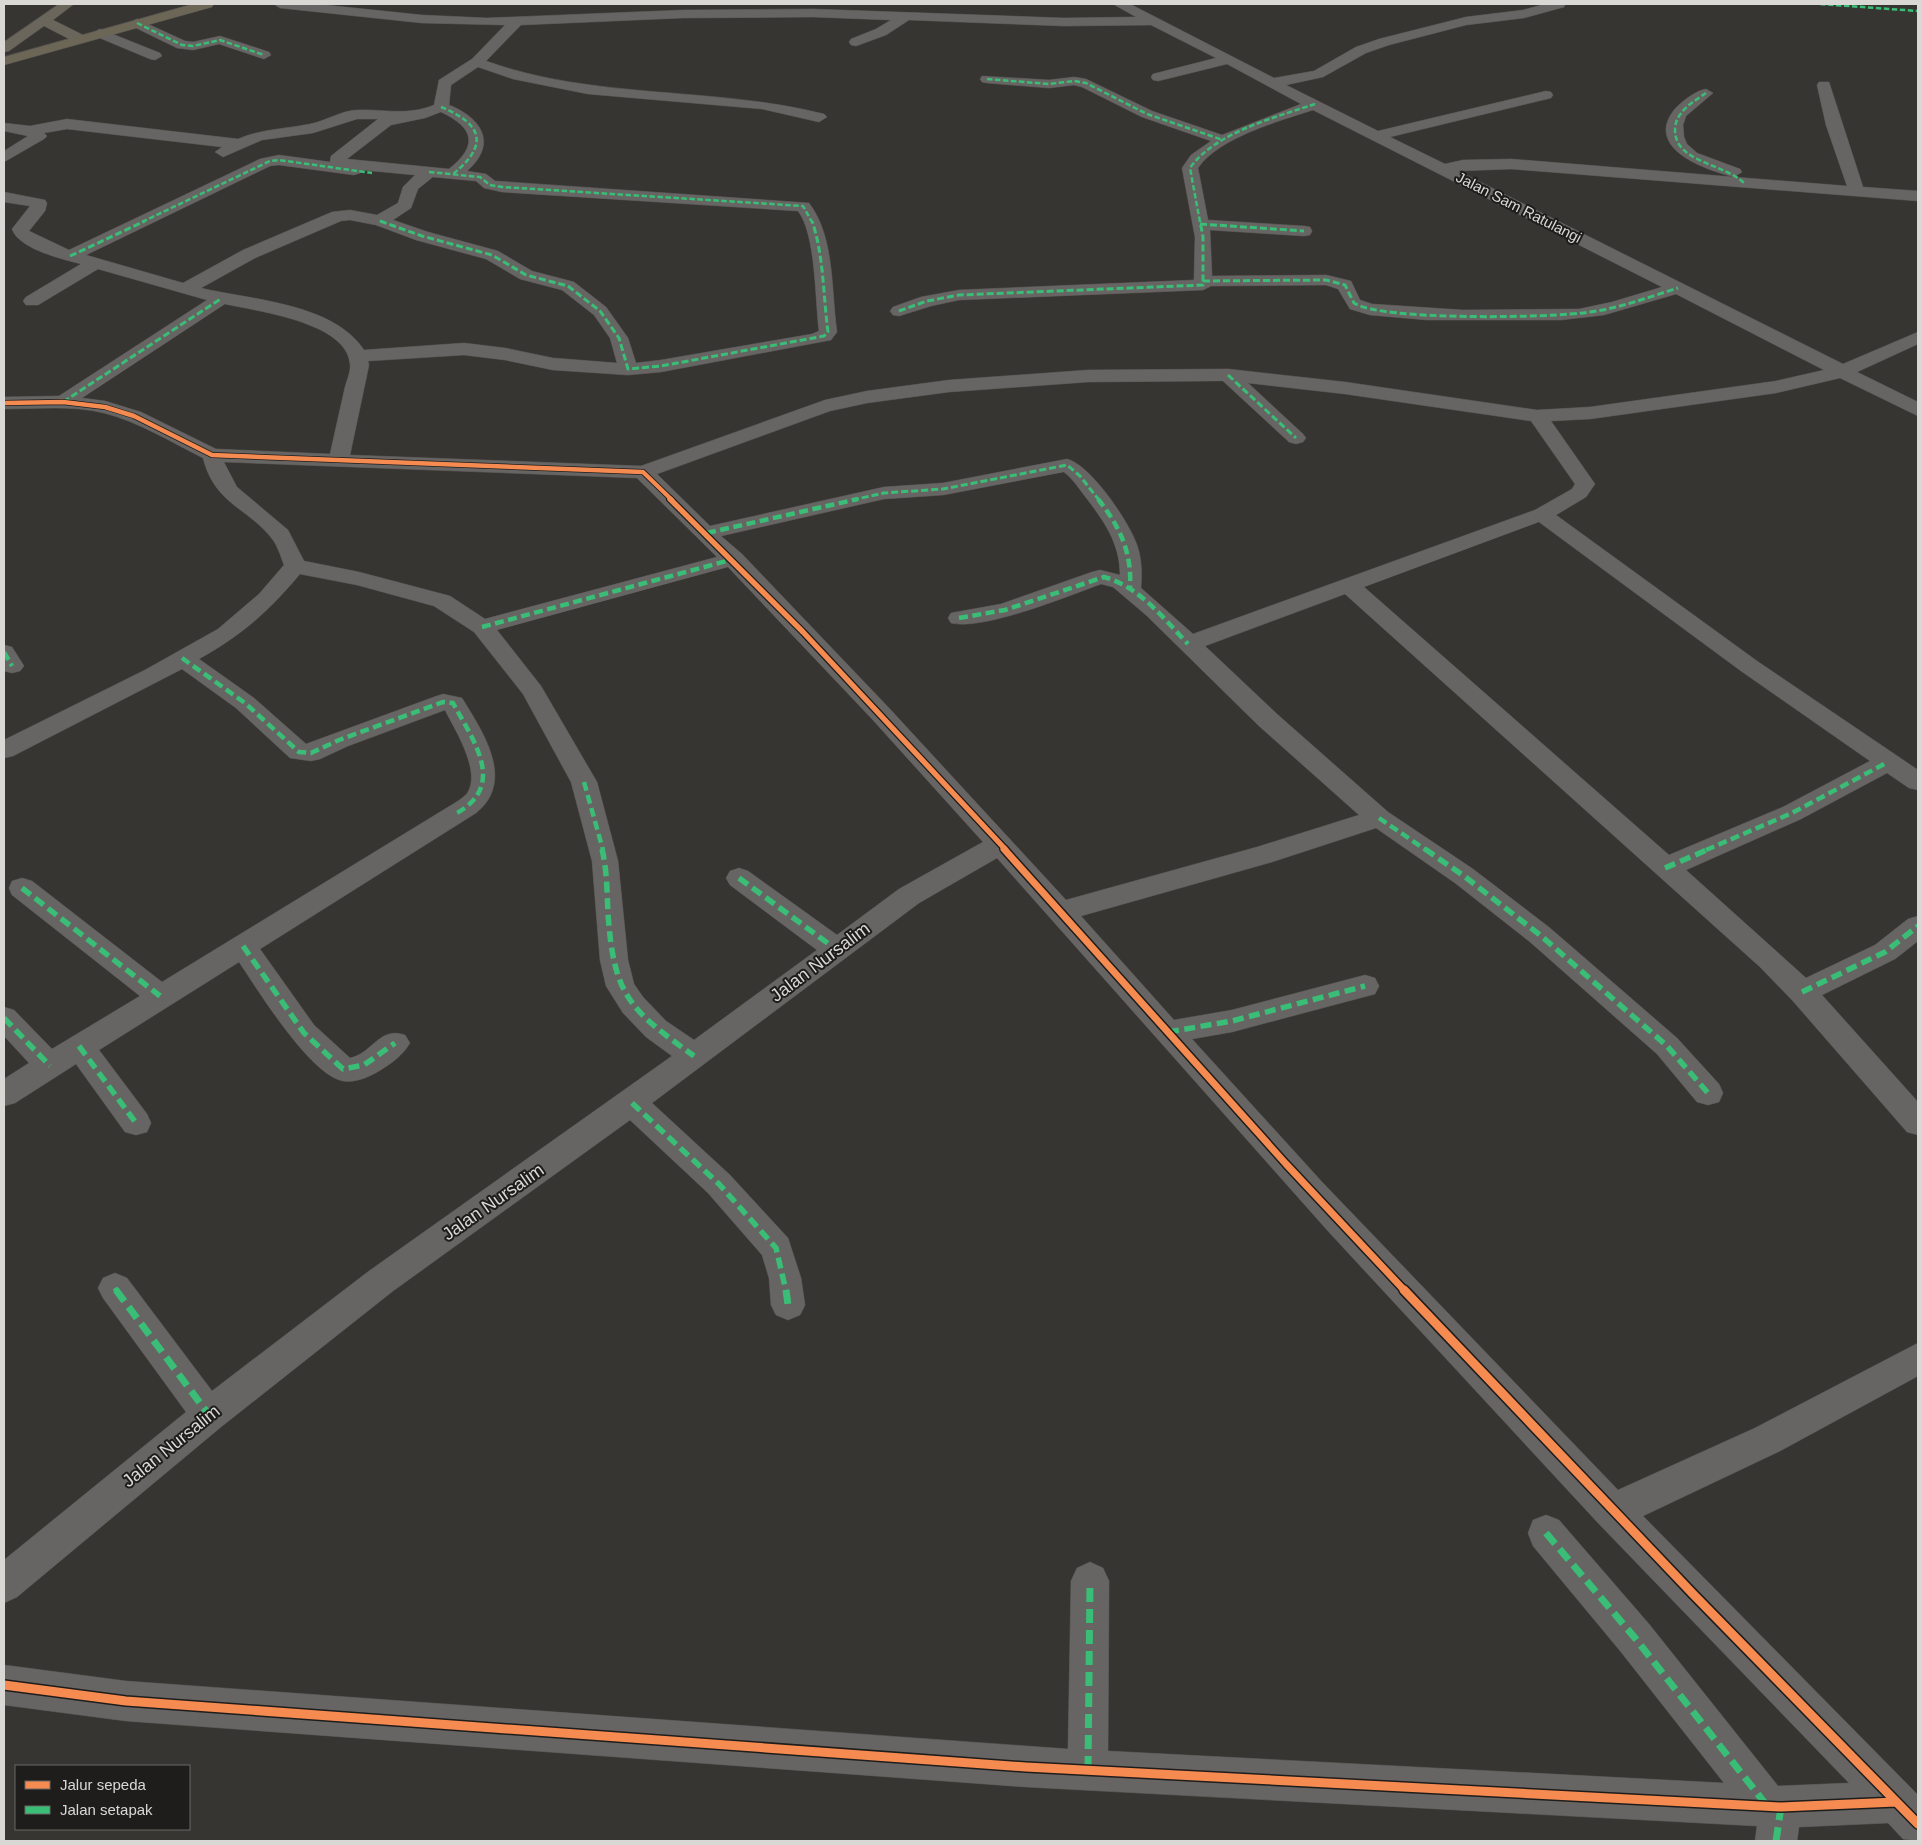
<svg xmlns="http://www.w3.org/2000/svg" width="1922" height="1845" font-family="Helvetica,sans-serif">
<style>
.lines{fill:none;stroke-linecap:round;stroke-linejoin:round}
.minor-casing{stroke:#53514f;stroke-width:1}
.major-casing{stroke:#53514f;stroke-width:1}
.highway-casing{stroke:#53514f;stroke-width:1}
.minor{fill:#676563;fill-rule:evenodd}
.major{fill:#6a665b;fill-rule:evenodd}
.highway{fill:#6c6656;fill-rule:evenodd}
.quiet-far4{stroke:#3abd76;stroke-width:2.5;stroke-dasharray:5.5 2.5;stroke-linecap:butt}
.quiet-far3{stroke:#3abd76;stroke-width:3;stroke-dasharray:7 3;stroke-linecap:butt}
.quiet-far2{stroke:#3abd76;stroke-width:4.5;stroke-dasharray:9 4.5;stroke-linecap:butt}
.quiet-far1{stroke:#3abd76;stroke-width:5.5;stroke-dasharray:11 5.5;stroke-linecap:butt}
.quiet{stroke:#3abd76;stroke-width:7;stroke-dasharray:14 7;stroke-linecap:butt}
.cycleway-far3-casing{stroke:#1e1d1b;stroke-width:6}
.cycleway-far2-casing{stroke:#1e1d1b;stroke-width:8}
.cycleway-far1-casing{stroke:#1e1d1b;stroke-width:10}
.cycleway-casing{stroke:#1e1d1b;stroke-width:12}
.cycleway-far3{stroke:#f68b52;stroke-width:4.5}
.cycleway-far2{stroke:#f68b52;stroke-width:5.5}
.cycleway-far1{stroke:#f68b52;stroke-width:7}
.cycleway{stroke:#f68b52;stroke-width:9}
.labels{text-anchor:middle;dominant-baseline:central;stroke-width:4;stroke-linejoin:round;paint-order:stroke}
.far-street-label{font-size:15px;fill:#dad8d5;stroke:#1e1d1b}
.street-label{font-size:18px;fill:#dad8d5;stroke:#1e1d1b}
</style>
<rect width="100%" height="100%" fill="#373532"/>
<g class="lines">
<!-- minor casing -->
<g class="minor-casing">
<path id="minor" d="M274 4H316L422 15 487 18 683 10 813 9 1064 18 1136 17 1113 4H1130L1274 78 1314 71 1356 47 1379 39 1466 17 1523 10 1545 4H1565L1564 7 1524 18 1466 25 1389 45 1366 53 1323 77 1286 85 1378 131 1546 91 1551 92 1553 95 1551 98 1390 137 1445 164 1463 160 1511 159 1734 177C1706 170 1644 149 1674 110 1682 101 1695 91 1706 89L1713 93 1686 116 1683 125 1684 137 1687 144 1697 153 1740 169 1742 172 1734 177 1847 186 1826 125 1817 85 1819 82H1829L1863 187 1918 191V201L1511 169 1458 171 1843 364 1918 332V344L1857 372 1918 402V416L1840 378 1776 393 1590 419 1551 421 1595 484 1586 497 1556 515 1757 661 1918 770V790L1909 788 1887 773 1801 819 1686 870 1806 978 1875 945 1908 919 1918 916V941L1895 959 1822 995 1918 1102V1135L1907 1132 1792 1000 1760 967 1345 594 1205 646 1277 714 1388 812 1473 869 1550 928 1677 1038 1719 1084 1723 1093 1719 1102 1708 1105 1697 1102 1657 1054 1530 942 1455 883 1376 828 1272 862 1081 916 1174 1020 1232 1010 1365 975 1375 978 1379 986 1375 994 1232 1032 1192 1039 1323 1183 1618 1490 1755 1428 1918 1343V1376L1780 1451 1643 1516 1918 1795V1841L1903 1839 1888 1823 1799 1827 1797 1841H1755L1757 1826 1026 1787 126 1721 4 1705V1665L126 1681 1068 1749 1071 1581 1077 1568 1090 1562 1103 1568 1109 1581 1108 1751 1724 1783 1621 1652 1533 1546 1528 1533 1533 1520 1546 1515 1559 1520 1649 1624 1778 1786 1849 1783 1599 1524 1327 1230 997 858 919 903 652 1103 730 1175 788 1238 801 1278 805 1305 800 1315 788 1320 776 1315 771 1305 769 1278 762 1255 708 1193 630 1120 393 1291 221 1427 17 1597 4 1603V1560L186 1412 103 1298 98 1288 103 1278 115 1273 127 1278 212 1391 369 1271 672 1056 646 1037 623 1013 606 986 600 960 592 861 571 782 523 694 474 632 434 606 357 585 300 574C268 612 243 634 199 659L254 698 306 744 434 697 443 694 462 698C483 732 516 781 476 813L260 949 314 1025 350 1058C373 1053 379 1026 405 1035L410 1043C403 1055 391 1064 379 1071 369 1077 355 1083 343 1081 310 1075 258 990 239 962L99 1050 147 1114 151 1123 147 1132 136 1135 125 1132 76 1064 15 1103 4 1106V1079L29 1063 4 1036V1007L14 1010 52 1049 140 996 12 895 9 888 12 881 22 878 32 881 162 982 458 801C462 798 467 795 469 790 479 767 455 730 445 710L348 746 320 759 311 761 290 758 236 708 182 669 13 756 4 758V740L145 670 218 629 259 594 284 565C281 557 278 547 273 540 248 507 215 505 203 458 171 442 139 422 104 413 72 405 37 409 4 409V397L59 396 207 300 98 269 38 305H26L23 301 26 297 81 264C62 259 19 249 12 229L30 206 4 202V192L45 200 47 203 45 211 29 231 69 250 260 159 279 155 330 162 331 156 378 119H357L313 133 262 140 223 157 215 152 222 147 67 129 44 133 47 136 44 139 4 162V151L28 136 4 131V123L30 126 67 119 238 139C261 129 285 129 310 124 326 121 342 110 358 110 386 109 407 116 434 105L439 80 472 59 505 25 422 23 280 8ZM813 17 891 20 876 29 851 39 849 42 851 45 856 46 886 35 909 20 1064 26 1151 25 1216 58 1153 74 1151 77 1153 80 1158 81 1227 64 1301 104 1222 135 1152 111 1086 79 1074 77 1049 80 982 76 980 79 982 82 987 83 1049 88 1074 85 1082 87 1142 117 1211 141 1191 155 1182 168 1195 237 1194 280 959 290 921 297 893 307 890 311 893 315 899 316 931 306 959 300 1203 290 1211 286 1326 285 1338 289 1350 309 1370 315 1427 320H1561L1604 315 1676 294 1824 370 1776 381 1590 407 1537 410 1345 382 1228 369 1088 370 949 380 867 391 825 400 641 466 350 455 369 365 368 361 464 355 505 360 553 370 628 375 661 372 831 340 837 332C831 290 835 237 809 203L495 181 486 174 467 171C498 144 482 118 449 105L451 85 478 67 513 79 588 94 762 109 819 122 827 117 824 114C713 86 595 100 486 61L521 25 683 18ZM1313 110 1662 287 1612 302 1579 309 1463 310 1372 304 1360 300 1351 281 1326 275 1212 276 1210 230 1304 236 1310 235 1312 231 1310 227 1304 226 1208 220 1198 168C1218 138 1279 121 1313 110ZM441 112C475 128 478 146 449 169L347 159 391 125 425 118ZM279 165 354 175 360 173 362 170 415 175 403 187 398 203 377 215 350 210 332 212 243 250 183 283 86 255 270 166ZM433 177 476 181 484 188 502 192 798 211C816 234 815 300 819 331L812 334 661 360 636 363 628 338 606 307 574 282 532 271 498 251 428 232 393 220 411 208 418 189ZM350 220 376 225 416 240 486 259 520 279 562 290 594 315 610 338 617 363 553 358 505 348 464 343 364 350C333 303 251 300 201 288L255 258 341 221ZM225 304C256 311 347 322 350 364 351 371 347 380 345 387 340 409 335 432 330 454L216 449 141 412 105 401 82 398ZM1223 381 1289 442 1296 444 1303 442 1306 438 1303 434 1248 383 1345 394 1531 421 1575 484 1572 489 1535 510 1193 634 1141 588C1142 573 1142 559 1137 545 1129 522 1091 465 1067 459L943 483 884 487 710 526 657 474 830 411 867 403 949 392 1088 382ZM224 462 637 478 717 557 485 619 450 596 359 572 304 561 288 530 237 487ZM1064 472C1072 478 1078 487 1084 495 1103 520 1120 542 1120 575L1100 570 1092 572 1001 604 951 613 948 618 951 623C983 631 1068 596 1101 584L1113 587 1146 615 1259 726 1359 815 1257 847 1066 900 889 708 742 554 721 536 884 499 943 495ZM1539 522 1741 671 1870 761 1783 807 1669 855 1364 587ZM728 567 872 719 983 842 899 889 837 935 748 871 739 868 730 871 726 878 730 885 817 950 694 1040 666 1021 643 997 634 984 628 960 618 861 597 782 541 686 497 630Z
M137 19 185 41 193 42 220 36 269 52 271 55 264 59 219 44 193 50 177 48 132 26 130 23Z
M100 29 160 53 162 56 155 60 150 59 95 36 93 33Z
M4 645 12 647 24 666 20 671 12 673 4 671Z"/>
</g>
<!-- major casing -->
<g class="major-casing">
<path id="major" d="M59 4H74L53 20 85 36 87 39 85 42H75L44 26 9 51 4 52V42Z"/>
</g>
<!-- highway casing -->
<g class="highway-casing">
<path id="highway" d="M193 4H214L212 7 4 65V57Z"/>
</g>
<!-- minor -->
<use href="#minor" class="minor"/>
<!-- major -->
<use href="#major" class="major"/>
<!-- highway -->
<use href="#highway" class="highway"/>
<!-- quiet-far4 -->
<path class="quiet-far4" d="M1820 4 1918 11
M137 23 182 45 193 46 220 40 264 55
M987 79 1049 84 1074 81 1086 83 1147 114 1223 140
M1706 93C1693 102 1675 112 1675 130 1675 163 1725 163 1745 184
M441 107C483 124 489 145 453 174
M429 172 480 177 490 185 502 187 803 206 812 222
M380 221 382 222
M142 222 270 161 279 160 372 173
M1200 222 1190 168C1214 133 1276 117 1315 104"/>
<!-- quiet-far3 -->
<path class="quiet-far3" d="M380 221 422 236 492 255 526 275 568 286 600 311 619 338 628 369 661 366 824 336 828 332C823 295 824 256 812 221
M1200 224 1304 231
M70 256 145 221
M1203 281 1326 280 1345 285 1354 303C1380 321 1553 318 1590 312 1620 308 1649 297 1678 288
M899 311 927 301 959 295 1203 285V237L1200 221
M1228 375 1296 438
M63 402 222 298
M852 500 884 493 943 489 1067 465 1080 476 1099 500"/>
<!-- quiet-far2 -->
<path class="quiet-far2" d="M1098 499C1120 527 1132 552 1130 588
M707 533 858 499
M959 618 1005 610 1104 577C1140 587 1163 618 1188 644
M482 627 734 559
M4 652 12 666
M182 658 245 703 299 752 311 753 339 740 443 702 453 703C473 740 507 785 457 813
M584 782 603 850
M1379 818 1426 850
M1706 850 1792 813 1888 762"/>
<!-- quiet-far1 -->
<path class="quiet-far1" d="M602 849C607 870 607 892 608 914 614 996 629 1009 694 1056
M1425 849 1464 876 1540 935 1667 1046 1708 1093
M1665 868 1709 849
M739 878 837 950
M22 888 160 996
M243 946 304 1033 343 1069 364 1065 395 1043
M1802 992 1885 952 1918 926
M4 1018 50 1066
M1168 1032 1232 1021 1365 986
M79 1046 136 1123
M632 1103 719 1184 776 1248 786 1291
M115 1288 117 1291"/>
<!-- quiet -->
<path class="quiet" d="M116 1290 209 1415
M786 1290 788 1305
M1546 1533 1635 1638 1768 1807
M1088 1770 1090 1581
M1776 1841 1781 1807"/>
<!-- cycleway-far3 casing -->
<g class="cycleway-far3-casing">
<path id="cycleway-far3" d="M4 403 63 402 105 407 134 416 212 455 643 472 672 500"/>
</g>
<!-- cycleway-far2 casing -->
<g class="cycleway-far2-casing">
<path id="cycleway-far2" d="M670 499 803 632 1006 850"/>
</g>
<!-- cycleway-far1 casing -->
<g class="cycleway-far1-casing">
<path id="cycleway-far1" d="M1004 849 1286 1164 1405 1291"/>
</g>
<!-- cycleway casing -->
<g class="cycleway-casing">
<path id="cycleway" d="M1404 1290 1693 1594 1918 1824
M4 1685 126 1701 1026 1767 1781 1807 1896 1802"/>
</g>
<!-- cycleway-far3 -->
<use href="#cycleway-far3" class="cycleway-far3"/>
<!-- cycleway-far2 -->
<use href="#cycleway-far2" class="cycleway-far2"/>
<!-- cycleway-far1 -->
<use href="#cycleway-far1" class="cycleway-far1"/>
<!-- cycleway -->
<use href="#cycleway" class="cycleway"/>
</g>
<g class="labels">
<!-- far-street labels -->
<g class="far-street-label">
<text transform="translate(1519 207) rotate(27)">Jalan Sam Ratulangi</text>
</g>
<!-- street labels -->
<g class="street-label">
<text transform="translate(820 962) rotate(-37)">Jalan Nursalim</text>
<text transform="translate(493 1202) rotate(-35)">Jalan Nursalim</text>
<text transform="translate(171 1446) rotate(-39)">Jalan Nursalim</text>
</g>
</g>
<!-- border -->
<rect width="1922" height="1845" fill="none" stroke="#dad8d5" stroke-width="10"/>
<!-- legend -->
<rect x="15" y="1765" width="175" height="65" fill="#1e1d1b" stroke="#696865"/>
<rect x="25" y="1781" width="25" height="8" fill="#f68b52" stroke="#696865"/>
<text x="60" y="1790" font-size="15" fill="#dad8d5">Jalur sepeda</text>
<rect x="25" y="1806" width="25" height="8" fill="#3abd76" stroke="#696865"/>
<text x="60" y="1815" font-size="15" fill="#dad8d5">Jalan setapak</text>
</svg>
